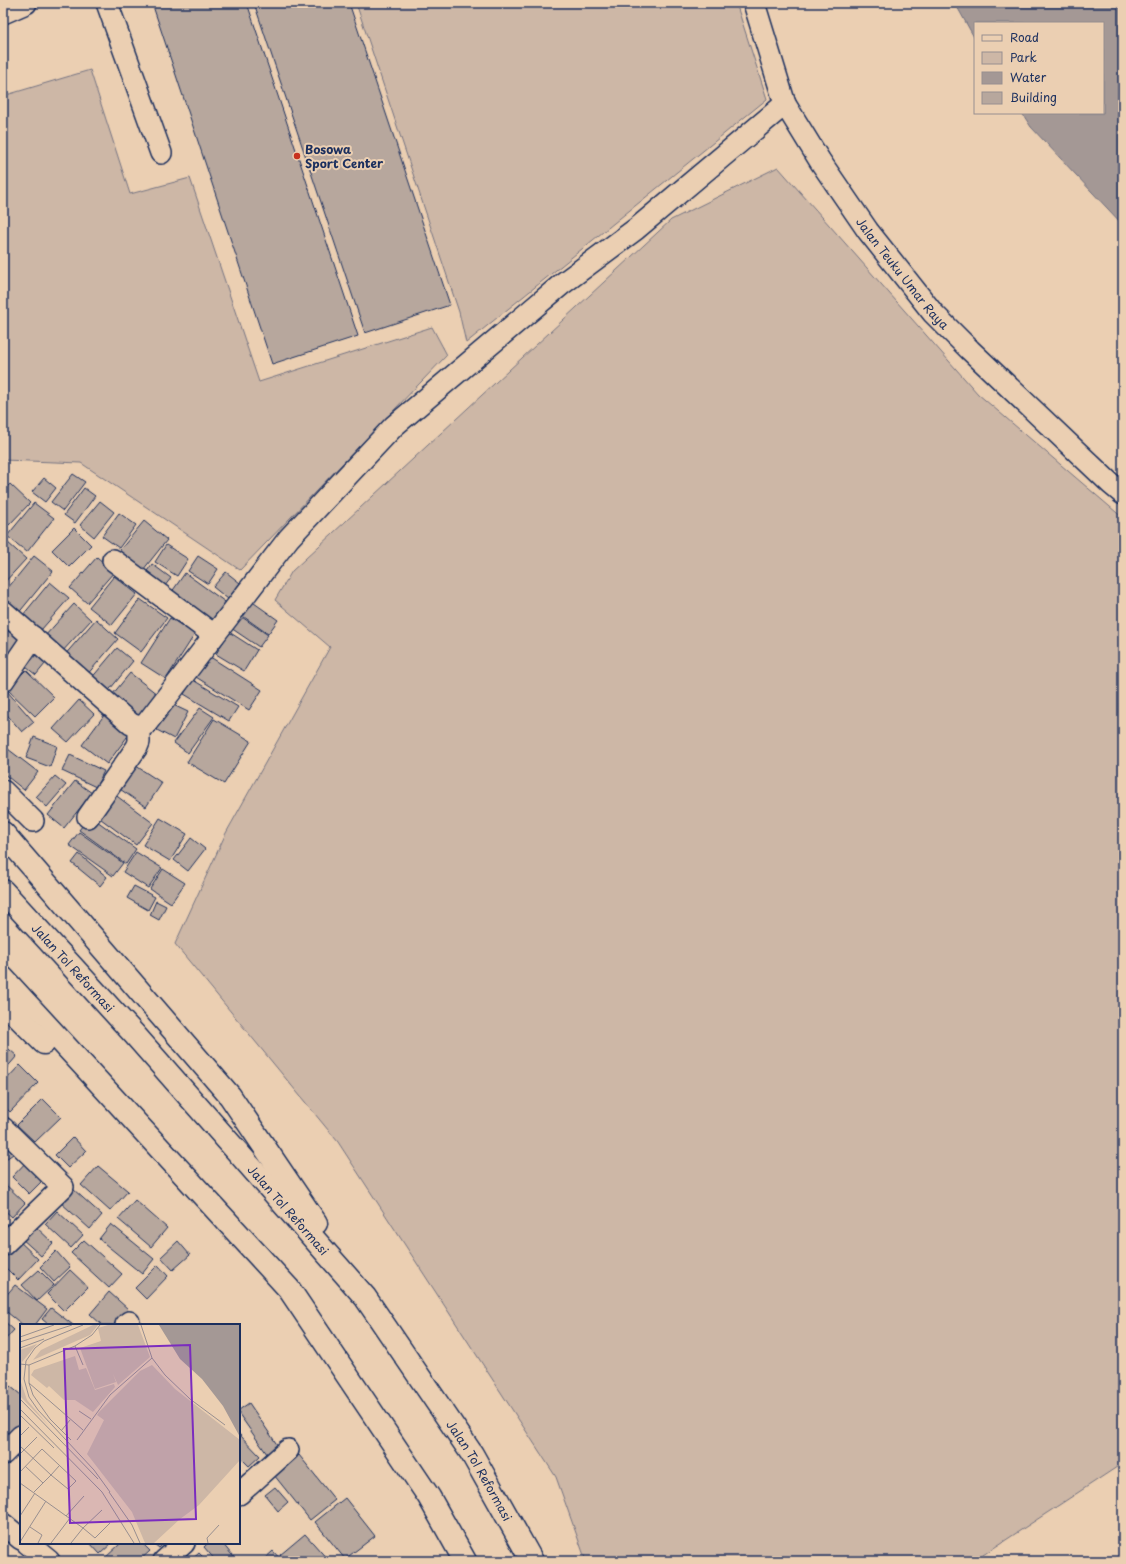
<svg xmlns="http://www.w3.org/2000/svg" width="1126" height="1564" font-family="'Playpen Sans',sans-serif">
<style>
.green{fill:#cdb7a6;stroke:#747382}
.water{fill:#a49895;stroke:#6d6e7f}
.building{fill:#b7a79d;stroke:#1b2f5e}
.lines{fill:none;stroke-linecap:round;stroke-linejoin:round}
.street-casing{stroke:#1b2f5e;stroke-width:24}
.highway-casing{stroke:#1b2f5e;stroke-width:25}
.street{stroke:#ebcfb2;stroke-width:21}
.highway{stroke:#ebcfb2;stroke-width:22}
.poi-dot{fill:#c8321e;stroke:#ebcfb2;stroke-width:1.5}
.labels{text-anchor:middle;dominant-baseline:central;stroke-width:4;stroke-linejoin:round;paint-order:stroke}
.poi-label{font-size:12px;font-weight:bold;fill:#1b2f5e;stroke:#ebcfb2;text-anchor:start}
.street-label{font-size:12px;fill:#1b2f5e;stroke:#ebcfb2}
.inset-road{fill:none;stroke:#988f90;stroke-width:1}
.view{fill:#7b2cbf;fill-opacity:0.15;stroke:#7b2cbf;stroke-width:2}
.inset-edge{fill:none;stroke:#1b2f5e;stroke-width:2}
</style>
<rect width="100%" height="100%" fill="#ebcfb2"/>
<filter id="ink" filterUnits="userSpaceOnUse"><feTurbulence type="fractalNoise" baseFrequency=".025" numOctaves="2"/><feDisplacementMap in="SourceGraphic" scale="8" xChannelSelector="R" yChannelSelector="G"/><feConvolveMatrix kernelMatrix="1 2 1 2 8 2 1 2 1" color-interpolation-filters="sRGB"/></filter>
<g filter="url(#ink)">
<!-- green -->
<path class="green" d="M356 3H736L767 99 466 343 459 312Z
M90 70 130 194 190 178 259 382 432 327 447 355 240 570 81 463 3 460V96Z
M778 167 978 394 1123 518V1463L983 1555 977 1561H586L556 1477 338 1142 175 944 226 833 330 647 275 600 292 571 671 220Z"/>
<!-- water -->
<path class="water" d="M955 3H1123V225L1031 127 1022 113H1103V23H975V39Z"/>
<!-- building -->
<path class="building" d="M152 3H247L358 336 272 364Z
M254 3H349L450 305 365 333Z
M73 474 85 482 63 511 51 502Z
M44 478 56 488 45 502 32 492Z
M10 484 30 503 9 525 3 520V491Z
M84 488 95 496 75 523 64 515Z
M100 501 114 512 94 537 80 525Z
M34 503 54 518 27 552 7 536Z
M119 513 136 525 119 548 102 536Z
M144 521 167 540 139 575 116 555Z
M74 528 91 545 69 567 52 550Z
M7 542 26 559 3 584V546Z
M166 545 188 559 177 576 155 562Z
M34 556 53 571 17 615 3 604V594Z
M198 556 218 569 208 584 188 571Z
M97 557 114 572 87 603 70 588Z
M152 564 171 578 161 591 143 577Z
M226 572 240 583 228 599 213 587Z
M185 573 228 604 212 627 169 596Z
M114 576 137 594 112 625 89 607Z
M50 582 69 598 41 630 23 615Z
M247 598 278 620 268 634 237 612Z
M140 599 167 618 141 652 115 633Z
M74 604 91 620 61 653 44 637Z
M239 615 268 635 259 647 231 628Z
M170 618 195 634 166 679 141 663Z
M96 619 118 639 85 677 63 657Z
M3 628 20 639 3 665Z
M229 632 257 650 244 671 216 654Z
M117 648 133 661 106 694 90 680Z
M40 650 50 658 36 675 26 667Z
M204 653 262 690 249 710 191 674Z
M26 670 54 697 35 716 7 689Z
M130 673 157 694 136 722 108 700Z
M193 680 238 707 229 721 184 694Z
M6 690 34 722 22 732 3 710V693Z
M79 700 94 714 68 742 53 729Z
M169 703 188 712 174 739 155 729Z
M200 708 214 717 188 753 174 743Z
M105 714 130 733 107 764 82 745Z
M214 719 251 741 224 784 187 762Z
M34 737 57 746 50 767 26 758Z
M8 749 38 772 24 790 3 773V755Z
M70 755 104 771 96 787 62 771Z
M130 762 162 783 146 807 114 785Z
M55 776 66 785 47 807 36 797Z
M75 781 92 793 64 828 48 815Z
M110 791 153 823 136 845 93 813Z
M90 816 136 849 126 864 79 830Z
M160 818 187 834 170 861 143 845Z
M79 832 123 863 113 876 69 845Z
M191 838 205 849 188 871 174 860Z
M136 852 162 868 148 888 123 872Z
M79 854 107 877 100 886 72 863Z
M163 869 185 883 171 903 150 889Z
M134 886 155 897 148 910 127 898Z
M156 901 166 906 159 920 150 915Z
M3 1044 17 1056 3 1072Z
M20 1065 38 1083 10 1112 3 1105V1083Z
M43 1099 61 1117 35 1142 17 1125Z
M3 1133 16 1152 3 1161Z
M73 1137 86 1151 68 1168 55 1155Z
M29 1159 46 1177 29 1194 12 1177Z
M98 1166 128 1191 110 1211 81 1185Z
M3 1182 25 1203 12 1217 3 1209Z
M73 1189 102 1215 90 1229 60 1202Z
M135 1200 167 1228 151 1247 118 1219Z
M57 1211 83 1235 71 1248 45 1224Z
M111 1224 154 1259 142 1274 99 1239Z
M34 1225 53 1243 41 1256 21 1238Z
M16 1238 38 1259 18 1280 3 1265V1252Z
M84 1240 122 1274 109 1288 71 1253Z
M178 1241 190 1255 173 1270 161 1257Z
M56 1251 70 1267 54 1282 40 1267Z
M158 1265 168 1276 146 1299 135 1288Z
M39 1270 54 1285 37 1301 22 1285Z
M70 1270 88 1287 64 1311 47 1294Z
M15 1285 47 1309 35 1325H23L3 1309V1299Z
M109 1292 128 1309 114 1325H102L90 1314Z
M51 1308 73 1325H49L42 1319Z
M3 1320 14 1330 3 1342Z
M10 1386 21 1395V1426L3 1447V1394Z
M249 1403 278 1446 267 1454 239 1414V1410Z
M239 1434 260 1456 249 1466 239 1456Z
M299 1455 335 1500 310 1520 274 1475Z
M275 1487 288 1502 278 1511 265 1495Z
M345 1498 375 1536 345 1559 315 1522Z
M305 1534 329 1561H286L280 1555Z
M90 1543H112L100 1554Z
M121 1543H142L150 1551 139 1561H106L104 1559Z
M153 1543H164L159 1548Z
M208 1543H222L237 1561H216L204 1547Z
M273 1551 282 1561H262Z
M199 1553 207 1561H190Z"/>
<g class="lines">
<!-- street casing -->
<g class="street-casing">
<g id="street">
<path d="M107 3 161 153"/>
<path id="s1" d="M754 3 785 104 820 161 868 231 933 313 970 350 1111 484 1123 494"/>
<path d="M3 13 26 3"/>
<path d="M113 560 214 635"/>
<path d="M3 611 131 724 139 727 146 724 289 538 394 426 562 284 636 229 785 104"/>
<path d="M3 681 33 637"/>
<path d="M3 791 33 821"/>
<path d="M88 817 137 747 139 742V727"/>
<path d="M3 1128 63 1187 3 1245"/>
<path d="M126 1325 129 1322"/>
<path d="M3 1454 21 1436"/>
<path d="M239 1494 288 1450"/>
<path d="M3 1524 21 1539"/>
<path d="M27 1543 49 1561"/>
<path d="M164 1561 184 1543"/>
</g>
</g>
<!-- highway casing -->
<g class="highway-casing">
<g id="highway">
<path d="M3 833 230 1096 316 1223"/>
<path id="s2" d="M3 891 134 1034 365 1297 472 1454 532 1561"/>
<path d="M3 978 289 1289 429 1497 465 1561"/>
<path d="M3 1002 44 1043"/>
</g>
</g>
<!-- street -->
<use href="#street" class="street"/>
<!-- highway -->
<use href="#highway" class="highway"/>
</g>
</g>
<!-- markers -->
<circle class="poi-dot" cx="297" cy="156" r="4"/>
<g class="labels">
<!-- poi labels -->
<g class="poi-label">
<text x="305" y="149">Bosowa<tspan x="305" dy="14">Sport Center</tspan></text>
</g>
<!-- street labels -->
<g class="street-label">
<text stroke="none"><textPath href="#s1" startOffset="312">Jalan Teuku Umar Raya</textPath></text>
<text stroke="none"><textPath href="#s2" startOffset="104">Jalan Tol Reformasi</textPath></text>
<text stroke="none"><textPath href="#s2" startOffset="428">Jalan Tol Reformasi</textPath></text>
<text stroke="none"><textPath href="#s2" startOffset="752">Jalan Tol Reformasi</textPath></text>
</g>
</g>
<!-- overview -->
<g transform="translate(20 1324)">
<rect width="220" height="220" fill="#ebcfb2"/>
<path d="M73 1H78L70 11 13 36 21 26ZM88 1H118L130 33 98 61 93 50 96 58 75 65 60 24 81 17 78 4ZM17 20 2 38 1 58 7 76 29 102 0 72V26ZM55 32 59 46 66 44 75 66 94 60 95 63 73 88 55 76H44L29 62 27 64 11 51 14 46ZM132 41 155 65 220 116V136L179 181 160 195 134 219H125L112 188 67 130 84 96 77 91 79 88 120 47Z" fill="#cdb7a6"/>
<path d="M139 1H220V113L203 82 182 55 160 35Z" fill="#a49895"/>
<path class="inset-road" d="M63 1 24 17 15 24 6 37 4 55 9 73 18 86 74 146 90 168M121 1 132 34 145 51 170 75 205 101M0 13 34 1M0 18 52 1M55 22 63 41M0 24 24 15M0 40 9 41 55 22 72 11 80 1M9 41V59L63 106M9 59 13 71 30 95 51 116M0 75 78 155M0 85 82 168 114 219M59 87 71 95M0 91 34 124M41 107 50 96M0 112 9 103M57 116 90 71 132 34M0 122 31 151 14 168M0 130 17 113M5 142 23 159M0 148 22 125 56 157 48 165 31 151 39 142M0 159 63 204 82 186M89 168 112 201 120 219M0 192 15 169M46 192 64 172M10 203 22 211 18 219M0 218 26 177M31 219 50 194M51 219 63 204 75 214 90 199M188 219 187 214 199 201"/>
<path class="view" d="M170 21 176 195 50 199 44 25Z"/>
<rect width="220" height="220" class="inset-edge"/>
</g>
<!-- margin -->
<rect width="1126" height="1564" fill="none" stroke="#ebcfb2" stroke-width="16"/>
<rect x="8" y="8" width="1110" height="1548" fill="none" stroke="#1b2f5e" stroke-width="1.5" filter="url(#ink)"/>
<!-- legend -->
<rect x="974" y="22" width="130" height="92" fill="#ebcfb2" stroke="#988f90"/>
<rect x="982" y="35" width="20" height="6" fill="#ebcfb2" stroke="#988f90"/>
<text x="1010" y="42" font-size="12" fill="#1b2f5e">Road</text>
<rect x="982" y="52" width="20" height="12" fill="#cdb7a6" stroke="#988f90"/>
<text x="1010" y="62" font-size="12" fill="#1b2f5e">Park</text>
<rect x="982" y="72" width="20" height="12" fill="#a49895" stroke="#988f90"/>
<text x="1010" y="82" font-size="12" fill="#1b2f5e">Water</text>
<rect x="982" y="92" width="20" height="12" fill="#b7a79d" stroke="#988f90"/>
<text x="1010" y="102" font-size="12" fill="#1b2f5e">Building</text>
</svg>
